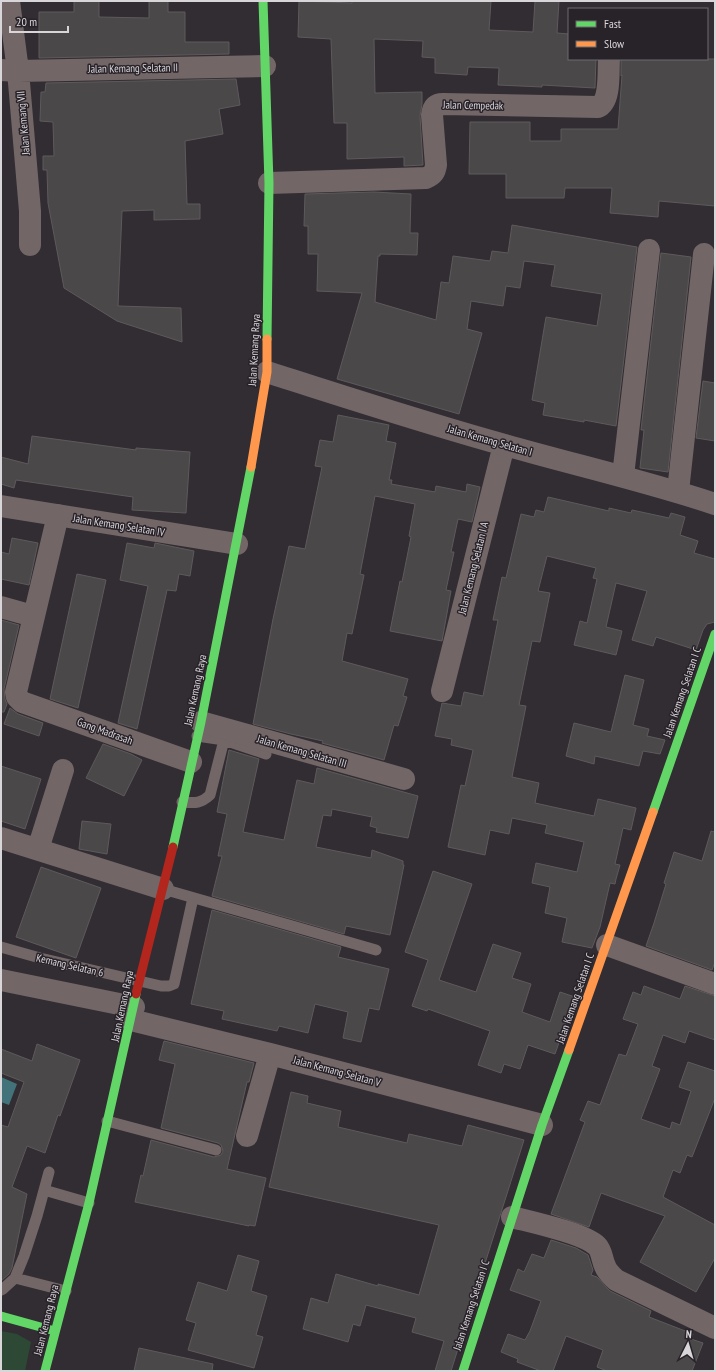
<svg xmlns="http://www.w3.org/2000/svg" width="716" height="1372" font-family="'PT Sans Narrow',sans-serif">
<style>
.green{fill:#2d4935}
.water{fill:#42737b}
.building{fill:#4a4849;stroke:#5e5a5c}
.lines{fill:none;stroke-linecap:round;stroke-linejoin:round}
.lane{stroke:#726667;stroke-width:11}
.street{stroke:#726667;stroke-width:22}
.fast{stroke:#63d668;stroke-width:9}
.slow{stroke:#ff974d;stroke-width:9}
.jam{stroke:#b3261e;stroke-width:9}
.labels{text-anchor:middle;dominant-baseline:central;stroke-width:3;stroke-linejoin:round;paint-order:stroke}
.street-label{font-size:11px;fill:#d9d6da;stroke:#282229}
</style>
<rect width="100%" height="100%" fill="#312d32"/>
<!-- green -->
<path class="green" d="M1 1331 17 1334 31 1342 25 1371H1Z"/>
<!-- water -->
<path class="water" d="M1 1077 17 1084 9 1105 1 1102Z"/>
<!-- building -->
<path class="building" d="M74 1H99V17L149 18V1H168V12H185V42H229V54L39 58V12H74Z
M299 1 352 3V1H491L489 30 533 32 535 1H559L557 33 569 34V59H596L595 88 542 85V87L498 85 499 68 468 67 467 75 435 73V58L422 57 423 41 374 39 375 93 422 92V104L420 116 423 165 404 166V157L347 159V123H334L331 39 298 37Z
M621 59H715V206L659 201 658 217 610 213 612 188H565L564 198H506V174H469L470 122H530V141H561V129H618L622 75 621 76Z
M236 79 240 105 219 109 223 134 185 141 187 204H200V219L154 220V210L122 211 118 306 181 308 182 342 117 321 64 288 48 203 47 170H43V156H54L53 122 40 121 41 92H45L46 83Z
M374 192 411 194 410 233H418L417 255 380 254V256H378L375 302 436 320 441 282 449 283 453 256 490 261 492 251 508 253 512 225 637 247 616 426 584 420V422L543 415 545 403 532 400 546 317 597 326 602 294 551 286 555 265 524 261 520 288 506 286 503 306 471 301 467 329 482 333 459 414 337 379 362 293 317 291 318 254H308V226H304L305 194Z
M661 253 691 257 668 472 640 468 644 430H641Z
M703 381 715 383V441L696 438Z
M338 415 389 425 386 441 396 443 389 480H392L391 484 435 492 436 486 466 492 467 484 480 487 472 522 458 519 451 552H454L453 557 446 590 451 591 442 641 390 631 400 581 402 582 411 537 409 536 415 504 375 496 360 574 364 575 352 634 347 633 342 661 408 679 403 696 407 697 398 726 394 725 384 760 322 743 323 741 291 734 253 724 273 619 289 546 305 549 322 467 315 466 320 440 333 442Z
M32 436 136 450V448L190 452 186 513 132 510 133 497 16 480 14 488 1 484V457L28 464Z
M548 497 609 511V508L631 513 632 510 669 518 671 513 685 517 680 535 698 541 694 553 715 559V622L707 624 703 630 696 650 656 637 653 646 632 640 647 591 616 583 606 627 622 631 616 655 574 645 580 621 587 623 597 579 593 578 596 568 547 556 538 591 550 593 540 642 532 641 519 705 526 706 512 777 539 783 535 803 594 816 598 799 636 808 631 830 623 828 615 864 620 865 616 879 615 884 610 883 600 927 592 948 562 942 567 918 545 913 550 887 532 883 536 863 577 872 584 842 545 833 547 825 512 818 509 834 490 830 485 855 448 847 461 785 465 786 473 750 451 745 452 739 435 736 442 703 461 706 464 692 483 696 498 620H493L502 577 506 578 521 514 534 517 536 510 544 512Z
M12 538 38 543 29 585 1 579V552L9 554Z
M127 543 154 548 155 543 194 551 190 576 179 574 176 591 167 590 137 729 118 723 148 586 120 580Z
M77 574 106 580 78 708 50 699Z
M1 620 19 625 4 689 5 699 7 704 4 712H1Z
M625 675 644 680 633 725 649 729 647 736 665 740 660 754 643 751 639 766 595 756 594 764 566 756 574 723 611 732Z
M10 708 18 714 43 723 39 736 4 724Z
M103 744 131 754 142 760 124 796 86 778Z
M229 750 259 759 243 832 284 840 297 780 314 784 317 768 418 796 408 838 376 832 377 828 370 826 372 817 332 809 331 816 323 815 316 847 371 858 372 850 403 861V865H404L390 935 346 926 344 934 212 896 222 856H218L227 814 217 812Z
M1 766 41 779 25 829 1 821Z
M82 821 111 824 107 854 79 849Z
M711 831 715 832V962L712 970 646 946 654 923 666 884 664 883 674 852 702 861Z
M41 867 101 888 76 958 16 937Z
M433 871 472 884 439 980 476 992 493 944 521 953 512 978 531 984 522 1012 550 1022 560 992 575 997 555 1054 528 1045 520 1069 504 1064 501 1073 478 1065 490 1031 428 1009 427 1011 412 1006 428 960 405 952Z
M212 910 341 947 338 957 389 969 379 1010 369 1008 361 1042 343 1038 348 1012 315 1004 308 1033 279 1026 277 1031 222 1019 224 1011 191 1004Z
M644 986 680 999 685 986 715 996V1040L689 1031 685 1043 663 1035 652 1066 660 1069 641 1119 670 1129 672 1122 680 1125 691 1091 679 1087 688 1062 715 1071V1098L692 1157 687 1155 680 1173 673 1170 663 1197 715 1225V1258L696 1292 640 1262 665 1216 601 1193 589 1227 551 1214 585 1122 580 1120 588 1101 600 1105 619 1054 626 1056 638 1024 623 1019 633 992 641 995Z
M164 1041 254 1063 249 1082H247L227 1169 266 1178 255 1226 249 1225V1226L135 1202 141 1175 143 1176 151 1140 214 1157 221 1155 223 1151 221 1145 218 1143 161 1128 175 1064 159 1060Z
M37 1044 80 1060 60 1116 58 1115 45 1153 27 1146 12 1187 27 1194 12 1268 9 1274 1 1281V1125L8 1127 24 1082 1 1073V1049L32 1061Z
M291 1092 308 1096 307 1103 341 1111 338 1127 407 1143 409 1134 462 1146 468 1125 524 1140 451 1371H435L444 1341 412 1332 416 1318 366 1305 360 1326 353 1324 348 1342 303 1329 311 1298 328 1303 336 1274 378 1286V1284L419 1295 439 1225 269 1187Z
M551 1240 576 1248 588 1255 593 1270 591 1275 597 1277 610 1291 651 1311 649 1317 693 1334 691 1339 703 1343 692 1371H607L597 1367 603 1350 566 1336 553 1371H541L517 1362 518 1359 501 1352 508 1334 525 1340 530 1331 541 1301 510 1290 518 1269 524 1272 532 1254 544 1258Z
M238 1255 259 1261 251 1291 267 1296 256 1335 263 1337 254 1368 188 1350 196 1323 186 1320 198 1282 227 1291Z
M139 1348 213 1364 212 1371H134Z"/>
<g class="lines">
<!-- lane -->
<path class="lane" d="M224 740 266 754
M182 802C195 803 200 804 210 795L224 740 197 736
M163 889 376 950
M1 947 40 958 161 986H169L174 984 193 898
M107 1121 216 1150
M44 1190 89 1203
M15 1278 66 1291
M1 1290 3 1289 15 1278 24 1256 37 1216 49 1172"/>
<!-- street -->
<path class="street" d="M9 1 18 71 30 211V245
M1 70 18 71 265 66
M269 183 426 178C433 175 435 172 436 165L432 115C433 107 435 104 443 104L598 107C611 101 608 72 609 59
M267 372C346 397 425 423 505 445 575 465 646 481 715 504
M623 476 649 250
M678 491 704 254
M1 506 237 544
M58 515 16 692 17 697 22 702 191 762
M1 607 33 616
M442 691 504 445
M201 722 404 779
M1 838 163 889
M38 849 63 770
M607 945 715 984
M1 980 134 1007
M131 1020 270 1054 542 1125
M247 1136 270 1054
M512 1217C531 1222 584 1233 597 1246 602 1251 602 1260 605 1266 607 1272 612 1276 616 1280L715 1328"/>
<!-- fast -->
<path class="fast" d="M263 1 269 183 267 339
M653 812 715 634
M173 847 201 722 251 467
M1 1316 55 1331
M45 1371 89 1203 136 994
M463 1371 542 1125 569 1050"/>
<!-- slow -->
<path class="slow" d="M251 467 267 372V339
M569 1050 653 812"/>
<!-- jam -->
<path class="jam" d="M136 994 173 847"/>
</g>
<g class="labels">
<!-- street labels -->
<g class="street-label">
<text transform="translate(133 68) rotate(-1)">Jalan Kemang Selatan II</text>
<text transform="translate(473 105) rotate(1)">Jalan Cempedak</text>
<text transform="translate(23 123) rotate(-95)">Jalan Kemang VII</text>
<text transform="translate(254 350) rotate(-87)">Jalan Kemang Raya</text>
<text transform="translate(490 440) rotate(16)">Jalan Kemang Selatan I</text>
<text transform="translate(119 525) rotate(9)">Jalan Kemang Selatan IV</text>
<text transform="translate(473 568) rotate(-76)">Jalan Kemang Selatan I A</text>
<text transform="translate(195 690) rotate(-78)">Jalan Kemang Raya</text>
<text transform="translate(682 692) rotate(-71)">Jalan Kemang Selatan I C</text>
<text transform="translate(105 731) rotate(20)">Gang Madrasah</text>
<text transform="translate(302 751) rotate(16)">Jalan Kemang Selatan III</text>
<text transform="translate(70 965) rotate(13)">Kemang Selatan 6</text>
<text transform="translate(575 998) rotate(-71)">Jalan Kemang Selatan I C</text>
<text transform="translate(122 1006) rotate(-78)">Jalan Kemang Raya</text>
<text transform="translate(337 1071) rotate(15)">Jalan Kemang Selatan V</text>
<text transform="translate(471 1305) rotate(-72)">Jalan Kemang Selatan I C</text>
<text transform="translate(46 1320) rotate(-76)">Jalan Kemang Raya</text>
</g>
</g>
<!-- border -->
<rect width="716" height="1372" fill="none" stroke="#d9d6da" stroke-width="4"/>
<!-- legend -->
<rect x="568" y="8" width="140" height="52" fill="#282229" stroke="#6f6a70"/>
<rect x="576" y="21" width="20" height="6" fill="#63d668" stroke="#6f6a70"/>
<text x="604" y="28" font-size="12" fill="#d9d6da">Fast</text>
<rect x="576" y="41" width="20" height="6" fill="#ff974d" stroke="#6f6a70"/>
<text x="604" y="48" font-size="12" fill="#d9d6da">Slow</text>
<!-- north arrow -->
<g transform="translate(688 1344) rotate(5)" stroke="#282229" stroke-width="3" paint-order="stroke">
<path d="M0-3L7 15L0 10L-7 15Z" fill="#d9d6da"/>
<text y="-6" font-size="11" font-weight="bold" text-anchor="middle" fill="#d9d6da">N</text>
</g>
<!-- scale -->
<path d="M10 26v6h58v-6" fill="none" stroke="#d9d6da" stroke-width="2"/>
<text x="16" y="26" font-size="12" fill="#d9d6da" stroke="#282229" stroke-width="3" paint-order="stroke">20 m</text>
</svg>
